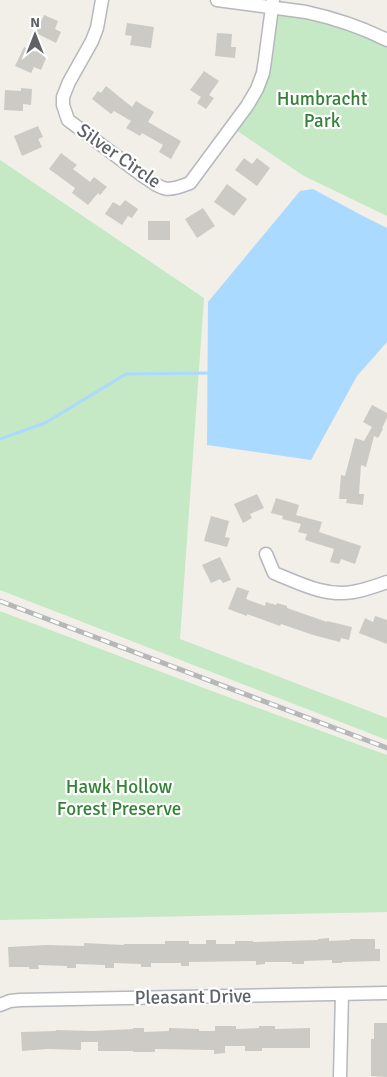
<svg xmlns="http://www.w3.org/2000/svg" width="387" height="1077" font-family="Signika,sans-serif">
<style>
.green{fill:#c5e8c5}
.water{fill:#aadaff}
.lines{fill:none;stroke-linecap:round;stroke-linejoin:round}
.stream{stroke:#aadaff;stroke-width:3}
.building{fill:#cccac5}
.street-casing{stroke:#b5b8bc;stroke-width:15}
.street{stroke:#fff;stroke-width:12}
.rail-casing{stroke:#b6b7b8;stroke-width:5}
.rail{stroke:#fff;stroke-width:3;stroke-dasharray:9;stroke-linecap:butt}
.labels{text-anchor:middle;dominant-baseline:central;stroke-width:4.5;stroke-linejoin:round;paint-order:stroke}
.park-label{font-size:19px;fill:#348238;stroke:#fff}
.street-label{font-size:19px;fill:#5f6368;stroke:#fff}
</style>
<rect width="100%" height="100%" fill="#f1efe8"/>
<!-- green -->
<path class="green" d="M276 12 315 17 387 45V216L304 176 236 130 257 100Z
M0 160 204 298 180 639 387 718V740L0 590Z
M0 611 209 690 387 755V912L0 920Z"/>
<!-- water -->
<path class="water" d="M313 189 361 215 387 228V342L357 376 311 460 207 445 208 302 300 191Z"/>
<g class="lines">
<!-- stream -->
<path class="stream" d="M0 439 45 423 126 374 208 373"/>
</g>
<!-- building -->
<path class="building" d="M44 15 58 21 55 29 61 32 56 43 36 33Z
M127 23 154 27 151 48 130 45 132 36 125 35Z
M217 33 232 34 231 47H236L235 58 215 56Z
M24 47 36 52V51L47 56 41 70 34 67 31 73 15 66Z
M204 71 219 81 209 95 214 98 206 109 197 103 201 97 190 90Z
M106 86 132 107 136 101 154 112 148 122 181 141 171 159 159 152 163 145 142 133 140 136 126 128 131 121 114 111 111 114 92 99 98 91 101 93Z
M21 88 32 89 31 105 23 104V111L4 110 5 90 21 91Z
M38 126 43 137 38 139 42 147 22 156 14 136Z
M61 153 77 165 73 169 90 182 94 177 107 187 100 195 98 193 88 205 72 193 75 188 49 169Z
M244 158 252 164 257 158 270 168 257 186 235 170Z
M227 184 247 199 234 216 214 202Z
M125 200 138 209 132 218 128 216 122 225 105 214 113 202 120 206Z
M203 208 215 226 197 238 185 219Z
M148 221H170V240H148Z
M372 405 387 413V418L382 428 383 429 378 438 374 436 366 467 361 465 359 494H364L363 505 346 503 347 499H339L341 475 345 476 355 438 364 441 372 427 363 422Z
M257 494 264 508 250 514 252 518 243 523 234 504Z
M276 498 299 505 296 515 322 522 319 532 361 546 355 564 341 559 339 564 330 562 334 549 305 540 307 534 298 532 301 524 282 519 283 516 271 513Z
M211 516 229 521 225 537 230 538 227 547 204 541Z
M220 557 231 580 223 583 220 579 211 583 202 565Z
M237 587 249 591 246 599 265 606 266 602 276 605 277 603 287 606V608L327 622V621L352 627 349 640 341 638 340 642 313 635 281 624 280 626 247 614V616L228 609Z
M375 616 387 620V644L359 633 365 618 373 622Z
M329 938V941L350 940V939H375V949H380V961L342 962V963H332V960L304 961V964H292V962H265V964L256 965V961L189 962V966H181V963H151V967H141V964L114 963V968H105V965L76 964V968H67V966L38 965 39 969H29V967H9L8 947 47 945 84 946V943L124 945V944H165V941H189V944H206V940H216V944H235V941H253V942L318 940V939Z
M374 1023H387V1077L371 1076V1039H374Z
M215 1026H236V1029L259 1028V1026H275V1029L310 1028V1048H262V1051H245V1046H225V1053L214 1054V1050L155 1049V1052H133V1051H98V1042H81V1050L47 1049 22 1051 21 1032 56 1031V1030L94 1031 133 1029V1028H144V1032L169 1031V1028L199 1029V1031H215Z"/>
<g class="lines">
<!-- street casing -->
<g class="street-casing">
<path id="street" d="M102 0 97 28 92 41 69 82 63 97V105L68 120 143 176C164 190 165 193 190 183L247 106 257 89 263 73 265 60 273 0
M217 0 306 12C334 18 361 27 387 40
M266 554 274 573C299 583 325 597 353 592 365 590 376 586 387 582
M0 1005 10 1001 20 1000 387 993
M340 1077 342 994"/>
</g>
<!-- street -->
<use href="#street" class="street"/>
<!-- rail casing -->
<g class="rail-casing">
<path id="rail" d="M0 601 387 748"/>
</g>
<!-- rail -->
<use href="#rail" class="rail"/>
</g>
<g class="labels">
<!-- park labels -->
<g class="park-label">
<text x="322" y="99">Humbracht<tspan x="322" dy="22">Park</tspan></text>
<text x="119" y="787">Hawk Hollow<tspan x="119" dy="22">Forest Preserve</tspan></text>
</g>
<!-- street labels -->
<g class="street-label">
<text transform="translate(119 156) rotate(35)">Silver Circle</text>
<text transform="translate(193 997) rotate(-1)">Pleasant Drive</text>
</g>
</g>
<!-- north arrow -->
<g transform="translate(35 35)" stroke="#ffffff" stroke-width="4" paint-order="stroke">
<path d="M0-4L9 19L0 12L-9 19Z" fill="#5f6368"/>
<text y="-8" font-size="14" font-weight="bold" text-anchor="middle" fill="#5f6368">N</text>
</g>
</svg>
